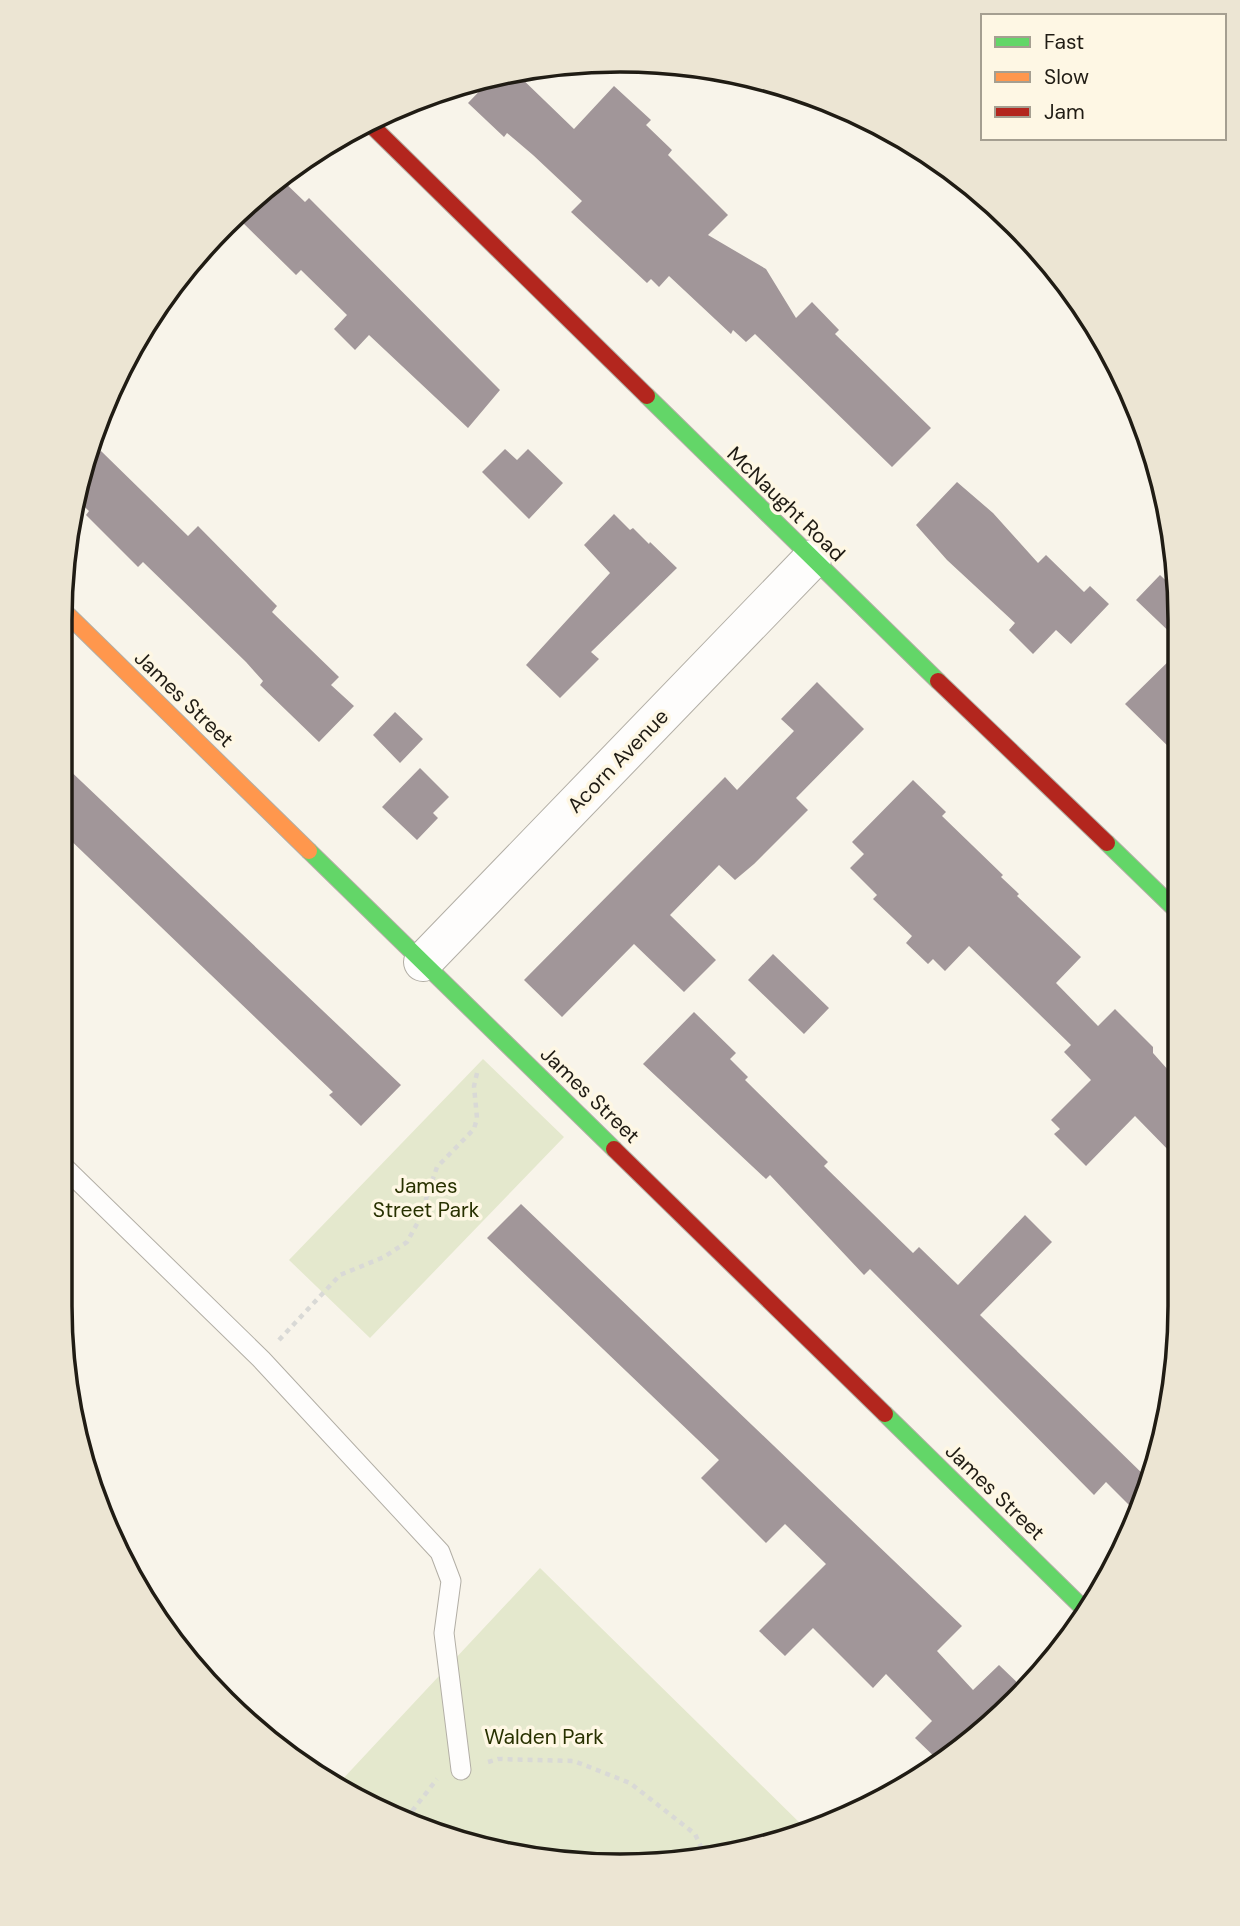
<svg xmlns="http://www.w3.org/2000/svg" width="1240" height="1926" font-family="'DM Sans',sans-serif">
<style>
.green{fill:#e4e8cd}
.building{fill:#a19699}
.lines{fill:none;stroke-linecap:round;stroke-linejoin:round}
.lane-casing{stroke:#b2aea5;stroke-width:21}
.street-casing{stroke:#b2aea5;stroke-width:40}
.fast-casing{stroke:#b2aea5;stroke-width:18}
.slow-casing{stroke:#b2aea5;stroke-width:18}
.jam-casing{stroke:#b2aea5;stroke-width:18}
.path{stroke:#d9d9d6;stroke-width:4.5;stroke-dasharray:5 5;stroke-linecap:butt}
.lane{stroke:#fefdfc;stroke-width:19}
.street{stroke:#fefdfc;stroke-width:38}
.fast{stroke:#63d668;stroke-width:16}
.slow{stroke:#ff974d;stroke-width:16}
.jam{stroke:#b3261e;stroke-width:16}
.labels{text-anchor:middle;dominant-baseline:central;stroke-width:7;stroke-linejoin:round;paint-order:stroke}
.street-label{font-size:21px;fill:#201c14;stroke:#fef7e4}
.park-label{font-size:21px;fill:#283100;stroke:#fef7e4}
.rim{fill:none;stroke:#201c14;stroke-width:3.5}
</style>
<rect width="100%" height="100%" fill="#f8f4ea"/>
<!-- green -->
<path class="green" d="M483 1059 564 1137 370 1338 289 1260Z
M540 1568 806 1829 765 1847 584 1865 439 1837 339 1783Z"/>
<!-- building -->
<path class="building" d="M515 72 574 129 614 86 651 120 646 125 672 150 668 155 728 215 708 235 766 269 796 318 812 302 839 330 835 334 931 428 892 467 755 334 746 342 733 330 731 334 669 276 659 287 651 279 647 283 571 212 582 201 533 155 507 133 504 137 468 103 493 77Z
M280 178 305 202 309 198 500 390 468 428 369 335 355 350 334 329 347 315 301 270 296 275 235 215 251 198Z
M505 449 517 460 528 449 563 483 529 519 482 472Z
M101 451 188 536 198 526 277 606 272 612 339 677 331 685 354 706 319 742 260 685 263 681 246 662 143 562 138 567 86 515 89 511 77 500 86 466Z
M957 482 993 513 1038 563 1046 555 1084 592 1090 586 1109 604 1071 644 1056 630 1033 654 1009 630 1015 623 947 560 916 525Z
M614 514 630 530 633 528 649 544 650 542 677 568 591 652 599 659 560 698 526 665 610 573 584 545Z
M1160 575 1179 593V641L1136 600Z
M1179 651V757L1125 704Z
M817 682 864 729 796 798 808 810 754 864 735 880 719 865 670 915 716 960 684 992 634 944 562 1017 524 980 725 777 737 790 794 731 781 719Z
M395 712 423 739 400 763 373 735Z
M63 764 401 1085 361 1126 329 1095 333 1092 62 832Z
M420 768 449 797 433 813 438 818 417 840 382 807Z
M913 780 946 812 942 816 1003 875 1001 877 1019 894 1017 896 1081 957 1056 983 1098 1026 1115 1009 1153 1047V1053L1177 1080V1159L1135 1116 1086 1166 1054 1134 1060 1129 1051 1120 1091 1080 1064 1052 1071 1045 969 946 945 971 933 959 928 964 906 943 912 936 873 899 877 895 850 868 864 854 852 842Z
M773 954 829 1008 804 1034 748 980Z
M694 1012 736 1053 730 1059 748 1077 745 1080 828 1162 824 1166 913 1253 919 1247 958 1285 1025 1215 1052 1242 980 1315 1149 1480 1139 1515 1106 1482 1094 1495 870 1269 864 1275 770 1175 766 1179 643 1064Z
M521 1204 962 1626 937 1651 973 1690 999 1665 1022 1687 941 1763 915 1738 932 1721 886 1674 873 1688 813 1628 785 1656 759 1631 826 1564 785 1524 766 1543 701 1478 719 1460 487 1238Z"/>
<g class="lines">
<!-- lane casing -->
<g class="lane-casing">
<path id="lane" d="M60 1163 261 1359 440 1552 451 1581 444 1633 461 1770"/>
</g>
<!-- street casing -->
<g class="street-casing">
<path id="street" d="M423 962 812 559"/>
</g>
<!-- fast casing -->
<g class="fast-casing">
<path id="fast" d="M647 396 938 681
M1107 843 1178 912
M309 851 614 1149
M885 1414 1086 1611"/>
</g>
<!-- slow casing -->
<g class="slow-casing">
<path id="slow" d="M64 611 309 851"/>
</g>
<!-- jam casing -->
<g class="jam-casing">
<path id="jam" d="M368 122 647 396
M938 681 1107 843
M614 1149 885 1414"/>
</g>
<!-- path -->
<path class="path" d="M279 1340 340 1275 384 1257 407 1242 418 1222 437 1167 474 1129 477 1118 474 1086 478 1069
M488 1762 498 1759 574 1761 630 1783 695 1834 704 1853
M406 1819 437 1779"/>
<!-- lane -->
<use href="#lane" class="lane"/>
<!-- street -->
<use href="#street" class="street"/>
<!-- fast -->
<use href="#fast" class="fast"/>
<!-- slow -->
<use href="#slow" class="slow"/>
<!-- jam -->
<use href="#jam" class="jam"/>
</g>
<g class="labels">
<!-- street labels -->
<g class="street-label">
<text transform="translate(786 504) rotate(44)">McNaught Road</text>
<text transform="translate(184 699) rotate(44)">James Street</text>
<text transform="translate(618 761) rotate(-46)">Acorn Avenue</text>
<text transform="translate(590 1095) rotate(44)">James Street</text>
<text transform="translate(995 1492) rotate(44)">James Street</text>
</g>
<!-- park labels -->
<g class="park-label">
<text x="426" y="1186">James<tspan x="426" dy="24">Street Park</tspan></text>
<text x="544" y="1737">Walden Park</text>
</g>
</g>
<!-- crop -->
<path d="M0 0H1240V1926H0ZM620 72H620A548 548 0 0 1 1168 620V1306A548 548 0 0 1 620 1854H620A548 548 0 0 1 72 1306V620A548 548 0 0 1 620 72Z" fill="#ece5d3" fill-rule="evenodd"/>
<path class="rim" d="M620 72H620A548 548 0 0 1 1168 620V1306A548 548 0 0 1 620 1854H620A548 548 0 0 1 72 1306V620A548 548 0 0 1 620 72Z"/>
<!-- legend -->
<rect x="981" y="14" width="245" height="126" fill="#fef7e4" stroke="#a59f91" stroke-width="2"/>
<rect x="995" y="37" width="35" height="10" fill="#63d668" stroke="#a59f91" stroke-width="2"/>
<text x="1044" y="49" font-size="21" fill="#201c14">Fast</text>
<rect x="995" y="72" width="35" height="10" fill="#ff974d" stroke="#a59f91" stroke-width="2"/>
<text x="1044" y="84" font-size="21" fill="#201c14">Slow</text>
<rect x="995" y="107" width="35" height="10" fill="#b3261e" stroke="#a59f91" stroke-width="2"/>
<text x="1044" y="119" font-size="21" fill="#201c14">Jam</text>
</svg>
